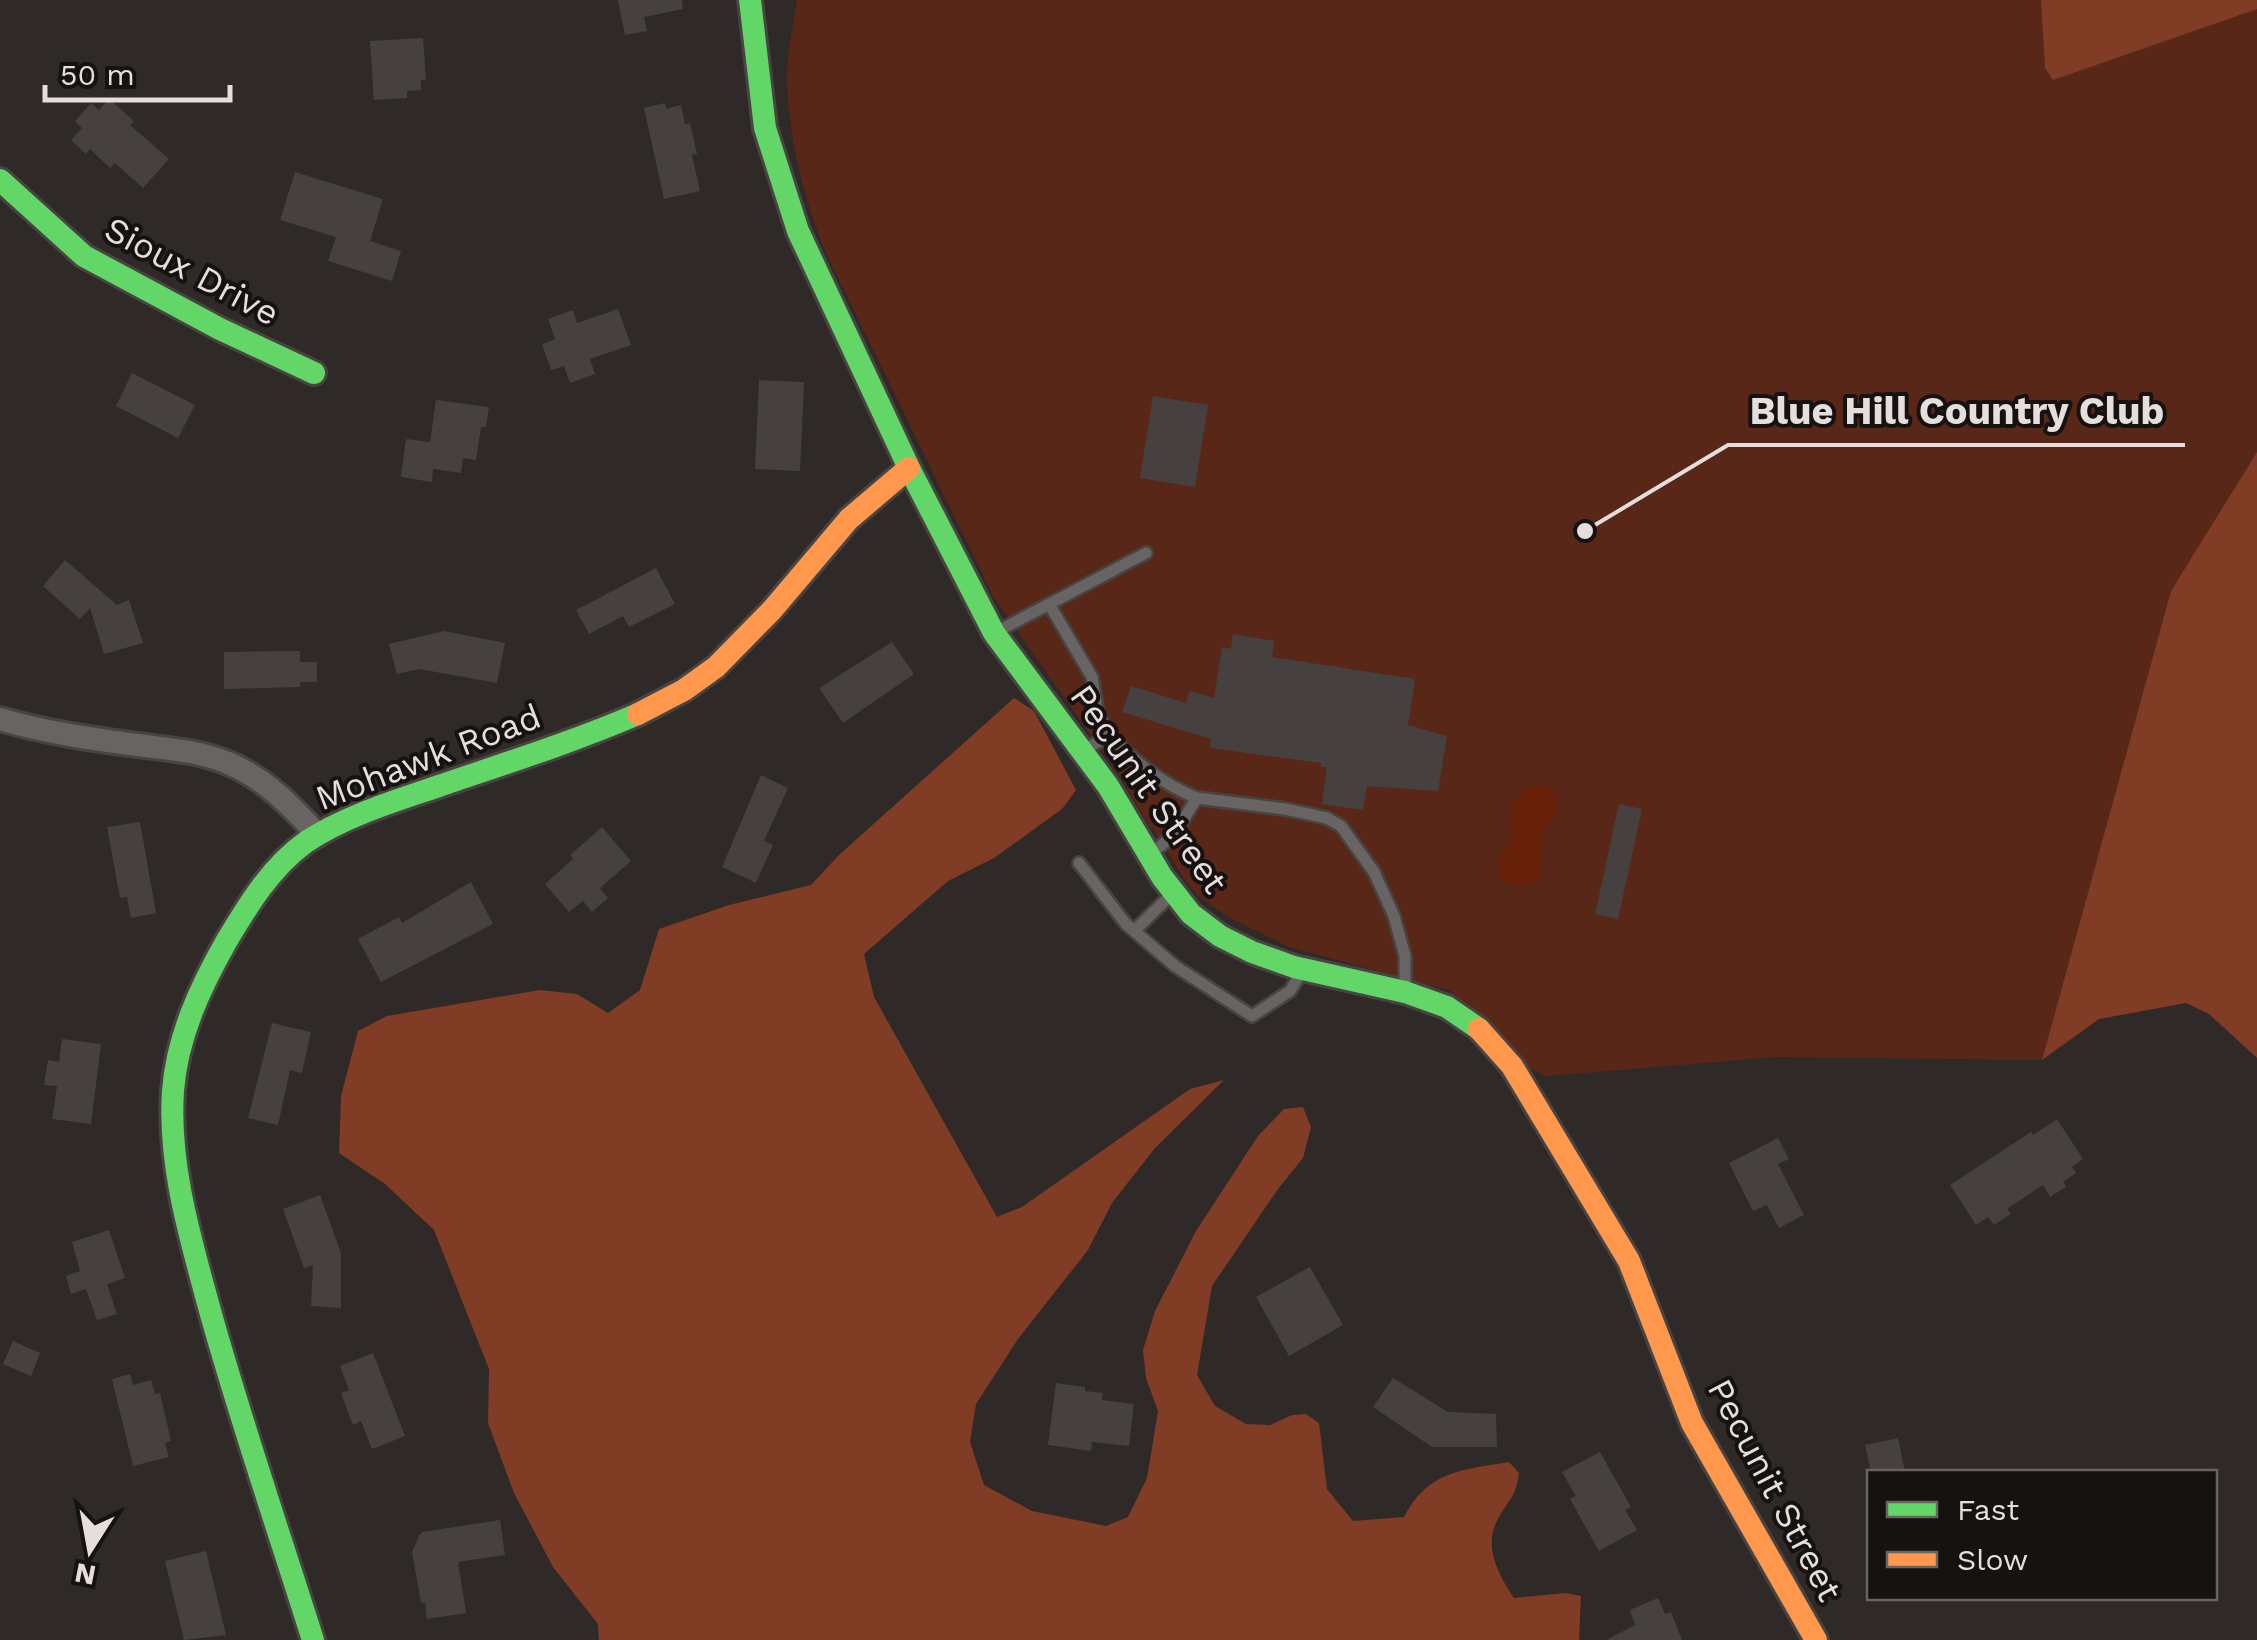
<svg xmlns="http://www.w3.org/2000/svg" width="2257" height="1640" font-family="'Work Sans',sans-serif">
<style>
.green{fill:#592718}
.forest{fill:#813c26}
.water{fill:#672209}
.building{fill:#464140}
.lines{fill:none;stroke-linecap:round;stroke-linejoin:round}
.lane-casing{stroke:#484442;stroke-width:16}
.street-casing{stroke:#484442;stroke-width:28}
.fast-casing{stroke:#484442;stroke-width:28}
.slow-casing{stroke:#484442;stroke-width:28}
.lane{stroke:#696464;stroke-width:11}
.street{stroke:#696464;stroke-width:22}
.fast{stroke:#63d668;stroke-width:22}
.slow{stroke:#ff974d;stroke-width:22}
.labels{text-anchor:middle;dominant-baseline:central;stroke-width:8;stroke-linejoin:round;paint-order:stroke}
.street-label{font-size:35px;fill:#e5dedc;stroke:#161211}
.leader{fill:none;stroke:#e5dedc;stroke-width:4}
.callout-dot{fill:#e5dedc;stroke:#161211;stroke-width:4}
.callout-label{font-size:38px;text-anchor:middle;font-weight:bold;fill:#e5dedc;stroke:#161211;stroke-width:8;stroke-linejoin:round;paint-order:stroke}
</style>
<rect width="100%" height="100%" fill="#2f2928"/>
<!-- green -->
<path class="green" d="M797 0H2257V452L2171 592 2042 1060 1776 1057 1548 1076 1531 1070 1451 991 1289 947 1230 918 1198 896 1188 885 1153 829 1150 828 1123 781 994 598 826 253C804 202 790 141 787 86 786 57 793 28 797 0Z"/>
<!-- forest -->
<path class="forest" d="M2041 0H2257V9L2053 80 2045 68Z
M2257 452V1058L2209 1014 2186 1003 2099 1019 2042 1060 2171 591Z
M1014 698 1034 711 1076 790 1062 809 994 858 948 881 864 954 874 997 997 1217 1022 1207 1190 1089 1224 1080 1155 1148 1112 1203 1088 1250 1018 1339 976 1404 970 1442 984 1485 1032 1511 1106 1526 1128 1517 1147 1478 1158 1411 1146 1378 1143 1350 1155 1311 1196 1231 1258 1136 1284 1109 1303 1107 1311 1127 1303 1158 1278 1189 1212 1286 1197 1375 1215 1406 1246 1424 1270 1425 1292 1415 1306 1414 1319 1423 1327 1489 1353 1521 1404 1517C1427 1471 1462 1470 1509 1462L1519 1473C1516 1499 1506 1502 1496 1523 1484 1549 1500 1577 1514 1598L1566 1593 1581 1596 1579 1640H599L598 1624 553 1567 514 1493 488 1423 489 1369 434 1230 385 1184 339 1153 341 1096 358 1031 387 1016 540 990 577 994 608 1013 640 990 659 929 729 905 811 885 839 855Z"/>
<!-- water -->
<path class="water" d="M1543 785 1552 789C1564 810 1551 816 1543 835 1538 848 1543 864 1541 877L1525 887C1485 880 1495 863 1512 837 1510 812 1510 786 1543 785Z"/>
<!-- building -->
<path class="building" d="M618 0H682L683 9 644 17 647 31 625 35Z
M423 38 426 80H421V90L407 91V98L374 100 370 41Z
M109 99 134 121 130 125 169 159 143 188 115 163 110 168 90 149 86 154 71 140 82 128 75 121 91 103 99 110Z
M665 103 666 109 681 105 685 124 690 123 697 154 692 155 700 191 664 199 644 108Z
M295 172 383 199 370 241 401 251 392 281 328 261 336 237 280 220Z
M618 309 631 345 590 359 595 374 570 383 564 366 551 370 542 344 555 339 548 319 573 310 577 323Z
M132 373 195 405 178 438 116 406Z
M759 380 804 382 800 471 755 469Z
M1153 396 1208 405 1195 487 1140 478Z
M436 400 489 407 486 427H481L476 460 463 458 461 473 433 469 432 482 401 477 406 439 430 442Z
M65 560 117 605 129 600 143 643 104 654 90 608 80 619 43 586Z
M656 568 675 604 629 627 623 616 589 634 576 610Z
M444 631 505 643 497 683 419 669 397 674 389 644Z
M1233 634 1274 641 1272 657 1415 679 1408 725 1447 736 1438 791 1367 786 1363 810 1322 804 1327 767H1321V763L1210 748 1211 739 1122 712 1131 686 1186 703 1190 691 1214 698 1222 647 1231 649Z
M892 642 914 674 843 723 819 688Z
M300 651V662H317V682H300V687L224 689V652Z
M761 775 788 788 764 841 773 845 756 883 722 867Z
M1619 804 1642 809 1618 919 1595 914Z
M140 822 156 913 131 918 127 897 120 898 107 827Z
M602 827 631 861 600 888 608 898 592 912 583 901 569 912 545 884 573 859 570 855Z
M471 882 493 924 381 982 358 939 399 917 402 923Z
M272 1023 311 1032 302 1073 290 1070 278 1125 248 1118Z
M62 1039 101 1044 91 1124 52 1119 57 1086 44 1085 48 1060 59 1062Z
M2057 1119 2083 1159 2072 1167 2076 1173 2063 1182 2066 1187 2050 1197 2043 1185 2007 1209 2011 1214 1994 1225 1988 1217 1976 1225 1950 1185 2031 1132 2033 1135Z
M1778 1138 1789 1159 1778 1164 1804 1215 1779 1228 1767 1205 1753 1211 1729 1163Z
M320 1195 341 1253V1308L311 1306 313 1265 304 1268 283 1209Z
M109 1230 125 1278 107 1284 117 1314 97 1320 86 1289 71 1294 66 1276 80 1271 72 1242Z
M1310 1267 1343 1325 1289 1356 1256 1297Z
M13 1341 40 1353 31 1376 3 1364Z
M373 1353 405 1436 372 1449 361 1421 353 1425 341 1393 349 1390 340 1366Z
M130 1374 133 1385 151 1380 155 1394 160 1393 171 1441 165 1443 169 1457 133 1466 112 1379Z
M1393 1378 1448 1412 1496 1414 1497 1447H1432L1373 1407Z
M1056 1383 1085 1387V1391L1103 1393 1102 1400 1134 1404 1129 1446 1092 1442 1091 1451 1048 1445Z
M1898 1438 1905 1472H1871L1865 1445Z
M1600 1452 1631 1507 1625 1510 1637 1530 1599 1551 1570 1499 1576 1496 1562 1472Z
M500 1520 505 1555 458 1562 466 1613 427 1619 425 1602 421 1603 412 1552 419 1536 422 1532Z
M206 1551 226 1635 184 1640 165 1561Z
M1658 1598 1665 1614 1671 1612 1682 1640H1606L1635 1625 1630 1610Z"/>
<g class="lines">
<!-- lane casing -->
<g class="lane-casing">
<path id="lane" d="M1049 604 1092 677 1098 714 1109 736
M998 631 1146 553
M1085 749 1109 736C1136 762 1162 784 1197 798
M1153 852 1173 836 1197 798 1285 809 1327 818 1341 826 1374 872 1394 916 1405 956V988
M1079 863 1126 924 1175 966 1252 1016 1290 991 1301 973
M1134 931 1173 893"/>
</g>
<!-- street casing -->
<g class="street-casing">
<path id="street" d="M0 719C43 732 92 739 137 745 168 749 199 751 228 763 265 778 292 807 318 835"/>
</g>
<!-- fast casing -->
<g class="fast-casing">
<path id="fast" d="M750 0 765 128 798 231 909 468 994 633 1108 786 1162 877 1191 914 1220 936 1252 952 1294 967 1405 992 1447 1007 1479 1029
M0 180 84 256 220 329 314 373
M313 1640C278 1529 240 1419 209 1307 190 1237 168 1164 173 1091 177 1037 200 988 226 942 248 905 271 867 306 842 345 816 395 801 439 786 506 763 573 742 638 714"/>
</g>
<!-- slow casing -->
<g class="slow-casing">
<path id="slow" d="M638 714 684 690 716 667 772 610 849 519 909 468
M1479 1029 1512 1066 1629 1261 1692 1423 1816 1640"/>
</g>
<!-- lane -->
<use href="#lane" class="lane"/>
<!-- street -->
<use href="#street" class="street"/>
<!-- fast -->
<use href="#fast" class="fast"/>
<!-- slow -->
<use href="#slow" class="slow"/>
</g>
<g class="labels">
<!-- street labels -->
<g class="street-label">
<text transform="translate(192 271) rotate(28)">Sioux Drive</text>
<text transform="translate(428 757) rotate(-21)">Mohawk Road</text>
<text transform="translate(1149 789) rotate(55)">Pecunit Street</text>
<text transform="translate(1775 1490) rotate(62)">Pecunit Street</text>
</g>
</g>
<!-- callouts -->
<path class="leader" d="M1585 531L1728 445H2185"/>
<circle class="callout-dot" cx="1585" cy="531" r="10"/>
<g class="callout-label">
<text x="1957" y="424">Blue Hill Country Club</text>
</g>
<!-- legend -->
<rect x="1867" y="1470" width="350" height="130" fill="#161211" stroke="#696462" stroke-width="2.5"/>
<rect x="1887" y="1502" width="50" height="15" fill="#63d668" stroke="#696462" stroke-width="2.5"/>
<text x="1957" y="1520" font-size="30" fill="#e5dedc">Fast</text>
<rect x="1887" y="1552" width="50" height="15" fill="#ff974d" stroke="#696462" stroke-width="2.5"/>
<text x="1957" y="1570" font-size="30" fill="#e5dedc">Slow</text>
<!-- north arrow -->
<g transform="translate(90 1550) rotate(191)" stroke="#161211" stroke-width="8" paint-order="stroke">
<path d="M0-8L18 38L0 25L-18 38Z" fill="#e5dedc"/>
<text y="-15" font-size="28" font-weight="bold" text-anchor="middle" fill="#e5dedc">N</text>
</g>
<!-- scale -->
<path d="M45 85v15h185v-15" fill="none" stroke="#e5dedc" stroke-width="5"/>
<text x="60" y="85" font-size="30" fill="#e5dedc" stroke="#161211" stroke-width="8" paint-order="stroke">50 m</text>
</svg>
